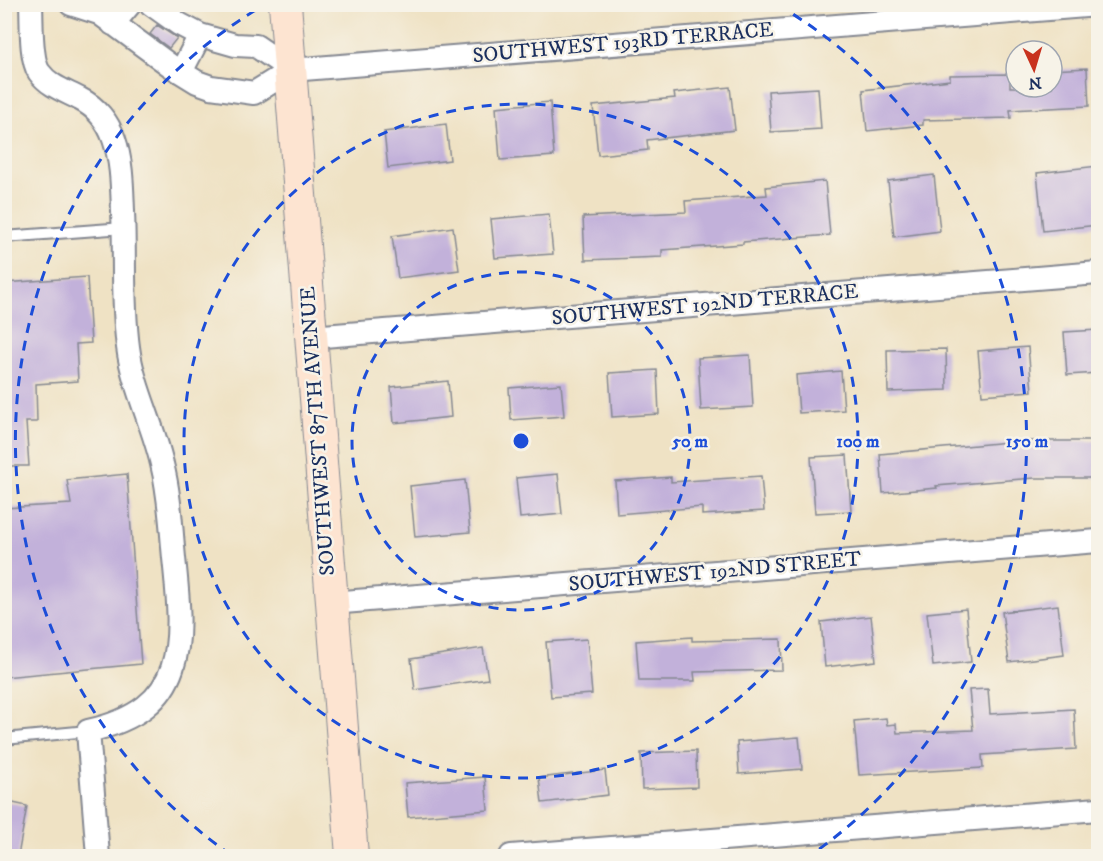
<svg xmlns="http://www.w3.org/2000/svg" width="1103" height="861" font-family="'IM FELL DW Pica',serif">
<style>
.building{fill:#c2b1da}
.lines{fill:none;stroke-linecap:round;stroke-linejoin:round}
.lane-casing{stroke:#858891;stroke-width:14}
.street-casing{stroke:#858891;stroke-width:26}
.secondary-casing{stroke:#858891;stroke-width:34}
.lane{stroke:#fff;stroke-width:10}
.street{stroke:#fff;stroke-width:22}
.secondary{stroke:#fde4d1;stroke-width:32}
.ring{fill:none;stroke:#1d4ed8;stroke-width:3;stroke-dasharray:10 8}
.labels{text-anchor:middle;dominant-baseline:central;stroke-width:5;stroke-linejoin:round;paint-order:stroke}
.street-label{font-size:21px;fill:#1b2f5e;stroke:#f7f3e8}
.centre{fill:#1d4ed8;stroke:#f7f3e8;stroke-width:3}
.ring-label{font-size:18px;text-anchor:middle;font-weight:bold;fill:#1d4ed8;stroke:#f7f3e8;stroke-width:5;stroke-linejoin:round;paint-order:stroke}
</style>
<rect width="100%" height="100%" fill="#f7f3e8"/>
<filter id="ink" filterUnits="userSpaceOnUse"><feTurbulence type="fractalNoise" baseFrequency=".0167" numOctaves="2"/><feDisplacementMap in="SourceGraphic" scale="12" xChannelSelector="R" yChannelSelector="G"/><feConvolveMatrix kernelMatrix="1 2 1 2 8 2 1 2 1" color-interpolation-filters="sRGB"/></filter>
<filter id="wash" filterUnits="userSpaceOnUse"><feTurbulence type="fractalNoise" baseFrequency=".008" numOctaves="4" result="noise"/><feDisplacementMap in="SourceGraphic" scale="24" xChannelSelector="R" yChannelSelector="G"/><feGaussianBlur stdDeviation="1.35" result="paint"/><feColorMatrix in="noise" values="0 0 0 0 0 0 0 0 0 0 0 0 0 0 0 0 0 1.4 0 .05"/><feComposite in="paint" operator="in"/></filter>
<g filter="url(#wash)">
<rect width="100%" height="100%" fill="#efe2c4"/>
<g id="blocks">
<!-- building -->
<path class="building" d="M157 25 177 38 169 48 150 34Z
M1087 68 1089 106 1010 110 1011 118 923 120V125L867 131 863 90 950 80V75L1010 74V87H1052V70Z
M730 87 735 130 647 140 648 150 598 155 593 106 675 98 674 93Z
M818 88 821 129 771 132 768 91Z
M550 102 554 156 500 160 496 107Z
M446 124 450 160 388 168 384 132Z
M1098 166V225L1043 231 1037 173Z
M934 175 940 231 894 237 888 181Z
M825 181 830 235 743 242V244L662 250V257L585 260 583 217 686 212 685 201 767 195 766 187Z
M549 214 553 254 495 258 491 219Z
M453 227 459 270 398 278 392 236Z
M87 277 91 343 76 344 78 381 36 384 37 422H26L29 466H4V283Z
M1098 330V373L1067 375 1064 332Z
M1028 347 1032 391 982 395 978 351Z
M946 349 947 390 888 392 887 350Z
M750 355 753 407 701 410 698 358Z
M657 370 659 414 612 417 609 373Z
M841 371 844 410 799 413 796 375Z
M448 381 451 417 394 423 391 387Z
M561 384 564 416 511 420 509 388Z
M1019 441H1098V478H1035L936 486 937 488 883 493 880 454Z
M847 455 851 511 815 513 811 457Z
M127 474 141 664 4 677V508L71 504 67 480Z
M558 474 562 514 520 518 516 478Z
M761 476 764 511 702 515V507L617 514 615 481 671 477V482Z
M465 480 470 532 415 537 410 486Z
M1058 605 1064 655 1009 662 1002 612Z
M966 609 971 662 933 666 927 613Z
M871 616 876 661 825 667 821 622Z
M692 637V641L781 639 782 670 694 672 695 681H639L636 641Z
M587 639 592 694 551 697 546 642Z
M483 648 488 679 415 690 411 659Z
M988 689 990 714 1074 709 1076 749 982 755 983 768 859 775 854 721 886 718 887 725 896 724 897 733 973 730 969 690Z
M799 737 802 769 739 774 737 742Z
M696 751 697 787 642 789 641 753Z
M605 770 608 795 542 803 539 778Z
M485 777 488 810 408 817 405 783Z
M4 801 27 806 18 856H4Z"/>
</g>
</g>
<g filter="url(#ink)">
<use href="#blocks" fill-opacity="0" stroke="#858891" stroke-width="1.5"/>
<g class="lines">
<!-- lane casing -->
<g class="lane-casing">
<path id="lane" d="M4 237 124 228
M4 739 88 731"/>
</g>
<!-- street casing -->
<g class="street-casing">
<path id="street" d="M31 4C32 22 30 58 39 72 49 86 65 91 80 99 96 107 108 122 114 139 122 162 122 187 123 211 125 256 122 302 128 347 133 387 153 424 162 464 170 495 171 527 174 558 183 643 189 709 88 731L98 856
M71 4 99 13 171 66 197 82 211 87 254 93 291 70 1098 5
M151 4 179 24 200 35 235 45 256 46 291 70
M113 24 130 4
M181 72 200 35
M311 337 1098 273
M331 603 1098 541
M511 856 1098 809"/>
</g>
<!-- secondary casing -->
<g class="secondary-casing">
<path id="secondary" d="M285 4 352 856"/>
</g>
<!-- lane -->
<use href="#lane" class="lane"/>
<!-- street -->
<use href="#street" class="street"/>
<!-- secondary -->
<use href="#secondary" class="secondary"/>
</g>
</g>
<!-- distance rings -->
<g class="ring">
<circle cx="521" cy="441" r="169"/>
<circle cx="521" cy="441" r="337"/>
<path d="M231 855A506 506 0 0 1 264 5M778 5A506 506 0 0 1 811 855"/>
</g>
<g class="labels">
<!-- street labels -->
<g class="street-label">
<text transform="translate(623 43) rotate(-5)">SOUTHWEST 193RD TERRACE</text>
<text transform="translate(705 305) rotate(-5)">SOUTHWEST 192ND TERRACE</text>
<text transform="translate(318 431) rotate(-94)">SOUTHWEST 87TH AVENUE</text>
<text transform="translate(715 572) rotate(-5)">SOUTHWEST 192ND STREET</text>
</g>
</g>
<circle cx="521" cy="441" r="9" class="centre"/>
<g class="ring-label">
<text x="690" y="447">50 m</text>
<text x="858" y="447">100 m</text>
<text x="1027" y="447">150 m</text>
</g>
<!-- margin -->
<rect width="1103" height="861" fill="none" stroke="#f7f3e8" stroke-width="24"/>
<!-- north arrow -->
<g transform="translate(1034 69) rotate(176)"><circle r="28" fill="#f7f3e8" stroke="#9fa5b1" stroke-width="1.5"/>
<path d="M0-4.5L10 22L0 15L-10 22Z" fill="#c8321e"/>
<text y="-9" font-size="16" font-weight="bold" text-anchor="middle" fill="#1b2f5e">N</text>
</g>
</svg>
